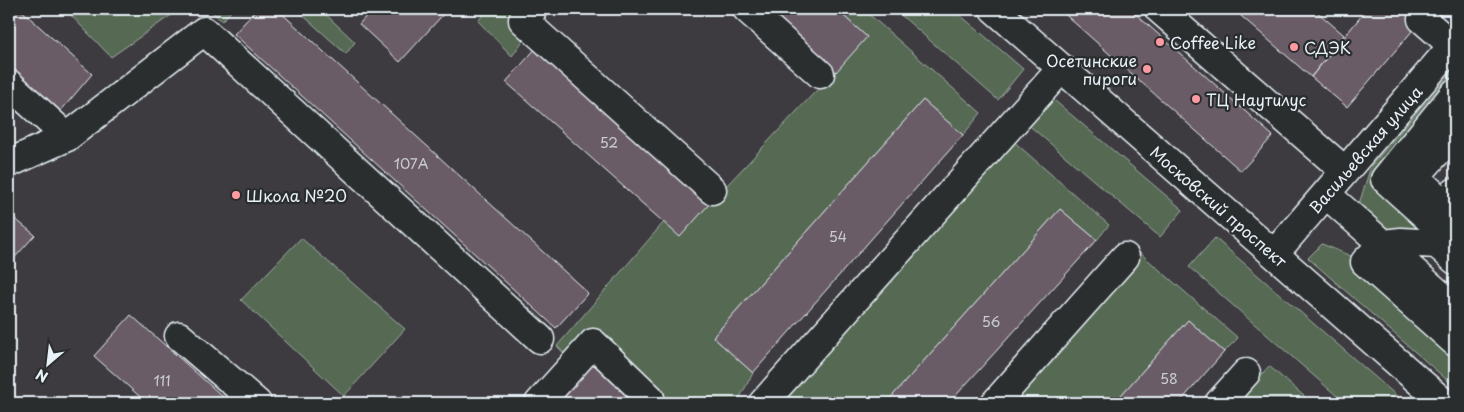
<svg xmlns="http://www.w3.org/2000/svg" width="1464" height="412" font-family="'Playpen Sans',sans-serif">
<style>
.green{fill:#566953;stroke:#9fada6}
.building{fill:#6a5b66;stroke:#e8f1f8}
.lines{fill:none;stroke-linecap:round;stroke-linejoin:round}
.minor-casing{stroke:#e8f1f8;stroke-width:31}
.minor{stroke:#2a2d2e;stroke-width:28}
.poi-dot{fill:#ff9aa2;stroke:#2a2d2e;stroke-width:2}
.labels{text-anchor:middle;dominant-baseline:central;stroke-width:4.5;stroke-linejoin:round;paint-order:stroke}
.number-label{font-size:14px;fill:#c8ccd4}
.poi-label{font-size:16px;fill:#e8f1f8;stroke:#2a2d2e;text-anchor:start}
.street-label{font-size:16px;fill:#e8f1f8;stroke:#2a2d2e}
</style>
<rect width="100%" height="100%" fill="#3d3b3f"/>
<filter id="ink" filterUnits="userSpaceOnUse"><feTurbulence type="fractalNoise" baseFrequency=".02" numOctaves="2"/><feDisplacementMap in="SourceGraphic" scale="10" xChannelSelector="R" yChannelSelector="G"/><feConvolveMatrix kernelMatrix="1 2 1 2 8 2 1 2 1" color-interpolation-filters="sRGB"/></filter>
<g filter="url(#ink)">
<!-- green -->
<path class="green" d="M65 9H180L111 57Z
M209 9H233L222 21Z
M296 9H320L355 42 346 54Z
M488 9H528L525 38 512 56 478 21Z
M836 9H863L981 113 963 135 923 100 713 337 753 373 737 403H653L571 361 557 346 664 222 711 202 867 37Z
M894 9H953L1023 69 998 100Z
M1455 68V93L1385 178 1445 233 1401 242 1359 204 1371 166Z
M1048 95 1183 210 1160 237 1025 122Z
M1012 140 1109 225 1097 240 1060 209 886 403H779Z
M301 238 405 329 344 396 241 300Z
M1215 238 1405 403H1345L1189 267Z
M1322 244 1365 262 1455 342V387L1308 258Z
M1140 253 1238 338 1224 352 1188 320 1114 403H1007Z
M1269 366 1312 403H1237Z"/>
<!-- building -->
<path class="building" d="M9 9H20L92 74 59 113 9 67Z
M257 9H277L588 293 556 328 234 34Z
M373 9H448L400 62 359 24Z
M764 9H836L867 37 836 72Z
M1059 9H1130L1273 136 1241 171Z
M1233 9H1314L1344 35 1311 77Z
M1367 9H1431L1347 107 1311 77Z
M537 47 711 202 680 237 506 82Z
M923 100 963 135 753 373 713 337Z
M1060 209 1097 240 949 403H886Z
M9 214 35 235 9 264Z
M131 315 230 403H147L94 356Z
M1188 320 1224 352 1179 403H1114Z
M596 358 636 396 630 403H556Z"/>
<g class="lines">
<!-- minor casing -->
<g class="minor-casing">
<path id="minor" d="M533 9 523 20 712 190
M747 9 820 74
M994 9 1444 403
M1159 9 1345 171
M1422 19 1453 46
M9 84 67 137
M1455 93 1385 179 1445 233 1455 221
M1455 132 1415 177 1444 204 1455 192
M9 163 67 137 204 31 540 339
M1326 194 1455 308
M1274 254 1455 43
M1455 260 1437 244 1401 242 1383 244 1365 262 1455 342
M179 336 257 403
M539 403 593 343 650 398 645 403
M763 403 1062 68
M995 403 1125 257
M1219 403 1246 373"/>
</g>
<!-- minor -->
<use href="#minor" class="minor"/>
</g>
</g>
<!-- markers -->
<g class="poi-dot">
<circle cx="1160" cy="42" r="5"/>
<circle cx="1294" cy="47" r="5"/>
<circle cx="1147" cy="69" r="5"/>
<circle cx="1196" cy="99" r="5"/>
<circle cx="236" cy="195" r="5"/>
</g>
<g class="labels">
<!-- number labels -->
<g class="number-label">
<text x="609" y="142">52</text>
<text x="411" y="163">107А</text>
<text x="838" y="236">54</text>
<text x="991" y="321">56</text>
<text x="1169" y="378">58</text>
<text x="162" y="380">111</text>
</g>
<!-- poi labels -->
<g class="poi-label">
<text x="1170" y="42">Coffee Like</text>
<text x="1304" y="47">СДЭК</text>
<text x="1137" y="60" text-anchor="end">Осетинские<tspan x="1137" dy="18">пироги</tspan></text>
<text x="1206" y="99">ТЦ Наутилус</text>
<text x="246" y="195">Школа №20</text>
</g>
<!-- street labels -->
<g class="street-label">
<text transform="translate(1365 149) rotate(-49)">Васильевская улица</text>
<text transform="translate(1219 206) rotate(41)">Московский проспект</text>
</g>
</g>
<!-- margin -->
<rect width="1464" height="412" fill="none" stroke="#2a2d2e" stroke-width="30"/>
<rect x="15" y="15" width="1434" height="382" fill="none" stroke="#e8f1f8" stroke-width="2" filter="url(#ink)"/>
<!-- north arrow -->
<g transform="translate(48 364) rotate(208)" stroke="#2a2d2e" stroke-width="4" paint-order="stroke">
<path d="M0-4L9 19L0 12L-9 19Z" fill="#e8f1f8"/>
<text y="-8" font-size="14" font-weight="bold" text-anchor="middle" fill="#e8f1f8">N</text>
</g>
</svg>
